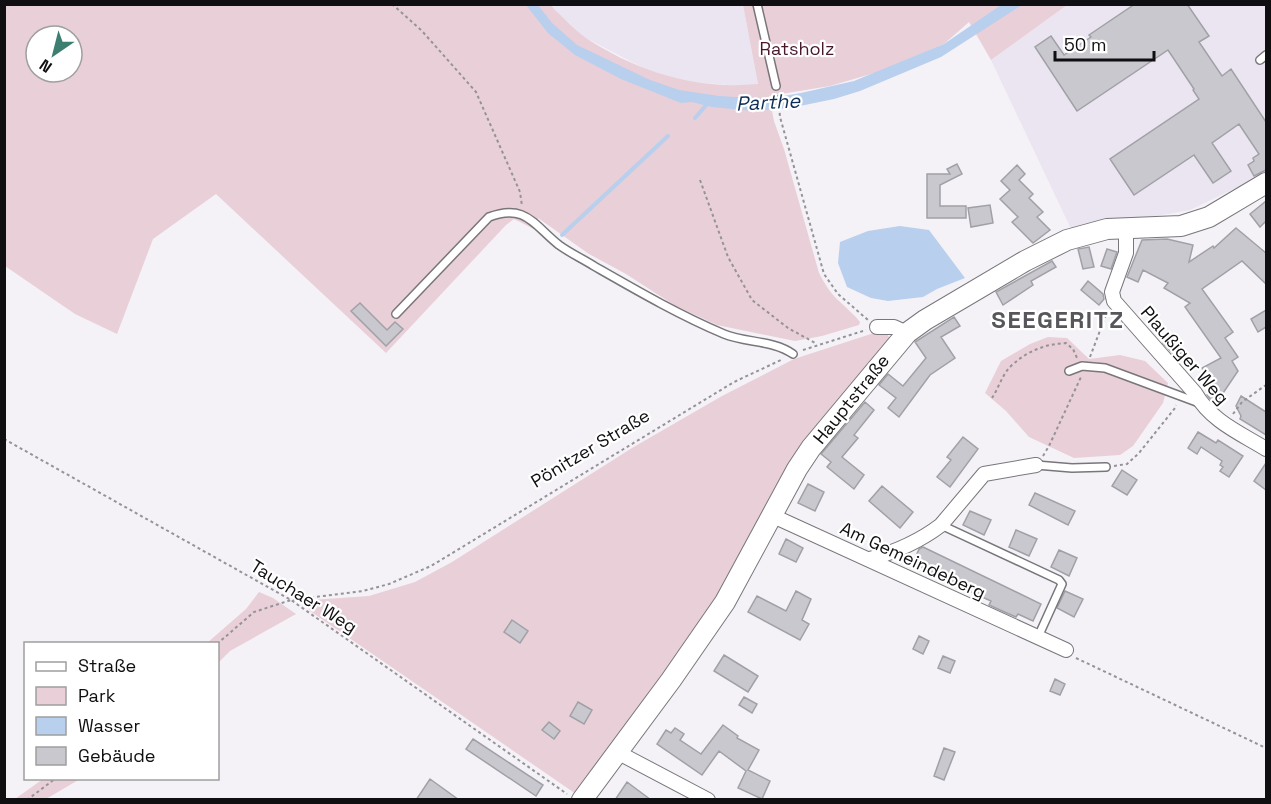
<svg xmlns="http://www.w3.org/2000/svg" width="1271" height="804" font-family="'Space Grotesk',sans-serif">
<style>
.built{fill:#eae5f0}
.green{fill:#e9cfd7;fill-rule:evenodd}
.water{fill:#b8cfed}
.lines{fill:none;stroke-linecap:round;stroke-linejoin:round}
.stream{stroke:#b8cfed;stroke-width:4}
.building{fill:#c8c8ce;stroke:#a0a0a6;stroke-width:1.5}
.lane-casing{stroke:#78767a;stroke-width:10}
.street-casing{stroke:#78767a;stroke-width:16}
.secondary-casing{stroke:#78767a;stroke-width:22}
.path{stroke:#959397;stroke-width:2;stroke-dasharray:3 3;stroke-linecap:butt}
.lane{stroke:#fff;stroke-width:7}
.street{stroke:#fff;stroke-width:14}
.secondary{stroke:#fff;stroke-width:20}
.labels{text-anchor:middle;dominant-baseline:central;stroke-width:4.5;stroke-linejoin:round;paint-order:stroke}
.park-label{font-size:18px;fill:#49182c;stroke:#fff}
.street-label{font-size:18px;fill:#0f0e10;stroke:#fff}
.water-label{font-size:20px;font-style:italic;fill:#0f2f55;stroke:#fff}
.district-label{font-size:24px;font-weight:bold;letter-spacing:1.5px;fill:#58565a;stroke:#fff}
</style>
<rect width="100%" height="100%" fill="#f4f2f7"/>
<!-- built -->
<path class="built" d="M551 5H743L758 85H730L683 81 651 72 584 37 555 10Z
M1067 5H1266V169L1240 186 1190 210 1072 231 991 60Z"/>
<!-- green -->
<path class="green" d="M4 5H551L555 10C565 19 575 30 586 38 638 72 696 90 758 84L743 5H1067L991 60 969 22 944 44 878 72 830 86 769 96 774 121 784 149 819 273C825 284 830 293 839 301 846 308 854 314 860 322L859 325 822 336 795 341 717 325 674 305 626 274 589 254 538 218 532 228 514 219 506 225 386 353 216 194 153 239 117 334 75 314 5 266ZM36 36H72V72H36Z
M877 332H886L890 339 725 591 576 794 310 611 307 606 311 600 369 596 415 582 452 562 632 448 722 396 794 359Z
M1048 337 1067 338 1089 359 1120 355 1145 361 1168 383 1163 403 1133 446 1120 455 1074 458 1029 437 1006 411 985 393 1001 361 1030 344Z
M259 592 273 598 296 614 230 651 218 663V644L207 643 246 609Z
M43 779V778L80 779 46 799H15Z"/>
<!-- water -->
<path class="water" d="M526 5H538L552 23 577 45 650 80 679 90 719 96 766 99 801 93 854 81 944 44 1001 5H1022L941 57 860 91 834 99 790 108 753 111 712 107 692 102 681 103 621 79 575 55 548 33Z
M900 226 929 230 965 278 937 289 923 297 888 301 871 298 847 287 838 263 840 242 868 231Z"/>
<g class="lines">
<!-- stream -->
<path class="stream" d="M695 118 708 103
M562 235 668 136"/>
</g>
<!-- building -->
<path class="building" d="M1135 4H1187L1209 36 1199 42 1222 76 1231 69 1266 122V170L1254 176 1248 165 1254 161 1253 158 1259 154 1239 124 1212 143 1231 171 1213 183 1194 155 1134 195 1110 159 1199 99 1193 90 1194 89 1168 50 1077 111 1035 47 1051 36 1064 55 1091 37 1089 35Z
M957 164 962 174 940 185V206H966V218H927V174H950L947 169Z
M1017 165 1025 174 1019 180 1033 194 1029 198 1043 212 1037 217 1050 230 1033 243 1012 222 1018 217 1000 199 1010 190 1001 181Z
M1266 201V221L1260 227 1250 214Z
M990 205 993 223 971 227 968 208Z
M1236 228 1266 253V284L1242 261 1202 289 1233 332 1225 338 1238 357 1232 361 1238 371 1215 405 1207 395 1214 391 1202 368 1221 358 1185 307 1190 303 1164 288 1168 283 1143 270 1138 282 1127 277 1142 240 1167 239 1193 245 1189 262 1213 246 1214 248Z
M1089 247 1094 267 1083 269 1078 249Z
M1107 249 1117 252 1111 269 1101 266Z
M1052 261 1056 267 1031 281 1033 285 1003 305 996 292Z
M1088 281 1103 294 1104 299 1099 305 1081 290Z
M360 303 387 330 395 322 403 329 386 346 351 311Z
M1266 310V327L1258 332 1251 319Z
M954 317 960 326 941 337 955 358 930 375 899 417 888 408 896 398 879 385 888 374 903 386 926 358 915 342Z
M1170 338 1182 352 1176 357 1163 343Z
M1241 396 1266 412V435L1240 419 1241 416 1236 406Z
M865 402 874 410 854 435 858 438 842 457 864 475 854 489 827 467 831 462 821 454Z
M1198 432 1216 443 1218 440 1243 456 1229 477 1220 471 1223 467 1220 465 1222 461 1201 447 1197 454 1188 448Z
M963 437 978 449 950 487 937 477 951 460 947 457Z
M1266 463V490L1254 481Z
M1122 470 1137 480 1127 495 1112 486Z
M808 484 824 492 815 511 798 503Z
M882 486 913 512 900 528 869 501Z
M1035 493 1075 511 1068 525 1029 505Z
M970 511 991 520 984 535 963 525Z
M1016 530 1037 539 1029 556 1009 547Z
M786 539 803 548 796 562 779 554Z
M923 547 1041 604 1033 621 1018 614 1016 617 1000 610 989 605 991 601 954 584 953 586 940 579 941 577 913 563 919 549Z
M1059 550 1077 558 1069 576 1051 567Z
M796 591 811 599 802 620 809 624 800 640 748 612 757 596 786 611Z
M1065 591 1083 599 1074 617 1057 608Z
M512 620 528 631 520 643 504 632Z
M919 636 929 641 923 654 913 649Z
M724 655 758 676 748 692 714 671Z
M943 656 955 661 950 673 938 668Z
M1055 679 1065 684 1060 695 1050 691Z
M744 697 757 704 752 713 739 705Z
M578 702 592 710 584 724 570 716Z
M549 722 560 731 554 739 542 730Z
M723 725 738 736 737 738 759 750 748 770 770 781 762 799 738 788 746 771 719 751 702 775 657 744 666 730 671 733 675 728 684 734 680 740 701 754Z
M473 739 543 785 536 796 466 749Z
M944 748 955 752 944 780 934 776Z
M430 779 459 800H416Z
M627 782 651 800H615Z"/>
<g class="lines">
<!-- lane casing -->
<g class="lane-casing">
<path id="lane" d="M757 4 776 86
M1260 60 1266 55
M396 314 489 217C525 203 534 225 559 245 570 253 583 259 594 266 636 290 679 315 724 334 746 343 773 340 793 354
M1069 371 1082 366 1105 368 1202 404
M1036 465 1072 468 1106 467
M941 525 1059 580 1062 584 1038 637"/>
</g>
<!-- street casing -->
<g class="street-casing">
<path id="street" d="M1126 227V253L1112 292 1114 301 1195 393C1211 421 1240 433 1266 449
M877 327H894L907 333
M773 516 1066 650
M870 559C895 552 920 541 941 525L984 474 1036 465
M617 752 708 800"/>
</g>
<!-- secondary casing -->
<g class="secondary-casing">
<path id="secondary" d="M582 800 671 680 725 602 797 469 811 448 907 333 925 320 1025 261 1067 240 1107 229 1181 226 1209 217 1266 183"/>
</g>
<!-- path -->
<path class="path" d="M392 4 422 31 476 92 520 192 522 206
M778 95 780 117 824 274 838 294 868 320
M700 180 728 257 752 300 788 328 817 344
M803 350 866 330
M1090 357 1107 312
M992 398C998 389 1002 376 1009 368 1025 352 1044 344 1066 343L1073 349 1077 358
M1233 414 1242 402 1266 385
M4 439 291 600 567 794
M1043 456 1049 446 1081 377
M1114 466 1127 464 1139 453 1175 408 1176 405
M217 644 254 612 291 600 363 591 389 584 431 566 734 382 781 360
M1076 658 1266 748
M27 800 56 778"/>
<!-- lane -->
<use href="#lane" class="lane"/>
<!-- street -->
<use href="#street" class="street"/>
<!-- secondary -->
<use href="#secondary" class="secondary"/>
</g>
<g class="labels">
<!-- park labels -->
<g class="park-label">
<text x="797" y="48">Ratsholz</text>
</g>
<!-- street labels -->
<g class="street-label">
<text transform="translate(1185 355) rotate(49)">Plaußiger Weg</text>
<text transform="translate(851 399) rotate(-51)">Hauptstraße</text>
<text transform="translate(590 448) rotate(-31)">Pönitzer Straße</text>
<text transform="translate(913 560) rotate(25)">Am Gemeindeberg</text>
<text transform="translate(304 596) rotate(32)">Tauchaer Weg</text>
</g>
<!-- water labels -->
<g class="water-label">
<text transform="translate(768 102) rotate(-3)">Parthe</text>
</g>
<!-- district labels -->
<g class="district-label">
<text x="1058" y="319">SEEGERITZ</text>
</g>
</g>
<!-- border -->
<rect width="1271" height="804" fill="none" stroke="#0f0e10" stroke-width="12"/>
<!-- legend -->
<rect x="24" y="642" width="195" height="138" fill="#ffffff" stroke="#9f9f9f" stroke-width="1.5"/>
<rect x="36" y="662" width="30" height="9" fill="#ffffff" stroke="#9f9f9f" stroke-width="1.5"/>
<text x="78" y="672" font-size="18" fill="#0f0e10">Straße</text>
<rect x="36" y="687" width="30" height="18" fill="#e9cfd7" stroke="#9f9f9f" stroke-width="1.5"/>
<text x="78" y="702" font-size="18" fill="#0f0e10">Park</text>
<rect x="36" y="717" width="30" height="18" fill="#b8cfed" stroke="#9f9f9f" stroke-width="1.5"/>
<text x="78" y="732" font-size="18" fill="#0f0e10">Wasser</text>
<rect x="36" y="747" width="30" height="18" fill="#c8c8ce" stroke="#9f9f9f" stroke-width="1.5"/>
<text x="78" y="762" font-size="18" fill="#0f0e10">Gebäude</text>
<!-- north arrow -->
<g transform="translate(54 54) rotate(215)"><circle r="28" fill="#ffffff" stroke="#9f9f9f" stroke-width="1.5"/>
<path d="M0-4.5L10 22L0 15L-10 22Z" fill="#3c7f71"/>
<text y="-9" font-size="16" font-weight="bold" text-anchor="middle" fill="#0f0e10">N</text>
</g>
<!-- scale -->
<path d="M1055 51v9h99v-9" fill="none" stroke="#0f0e10" stroke-width="3"/>
<text x="1064" y="51" font-size="18" fill="#0f0e10" stroke="#ffffff" stroke-width="4.5" paint-order="stroke">50 m</text>
</svg>
